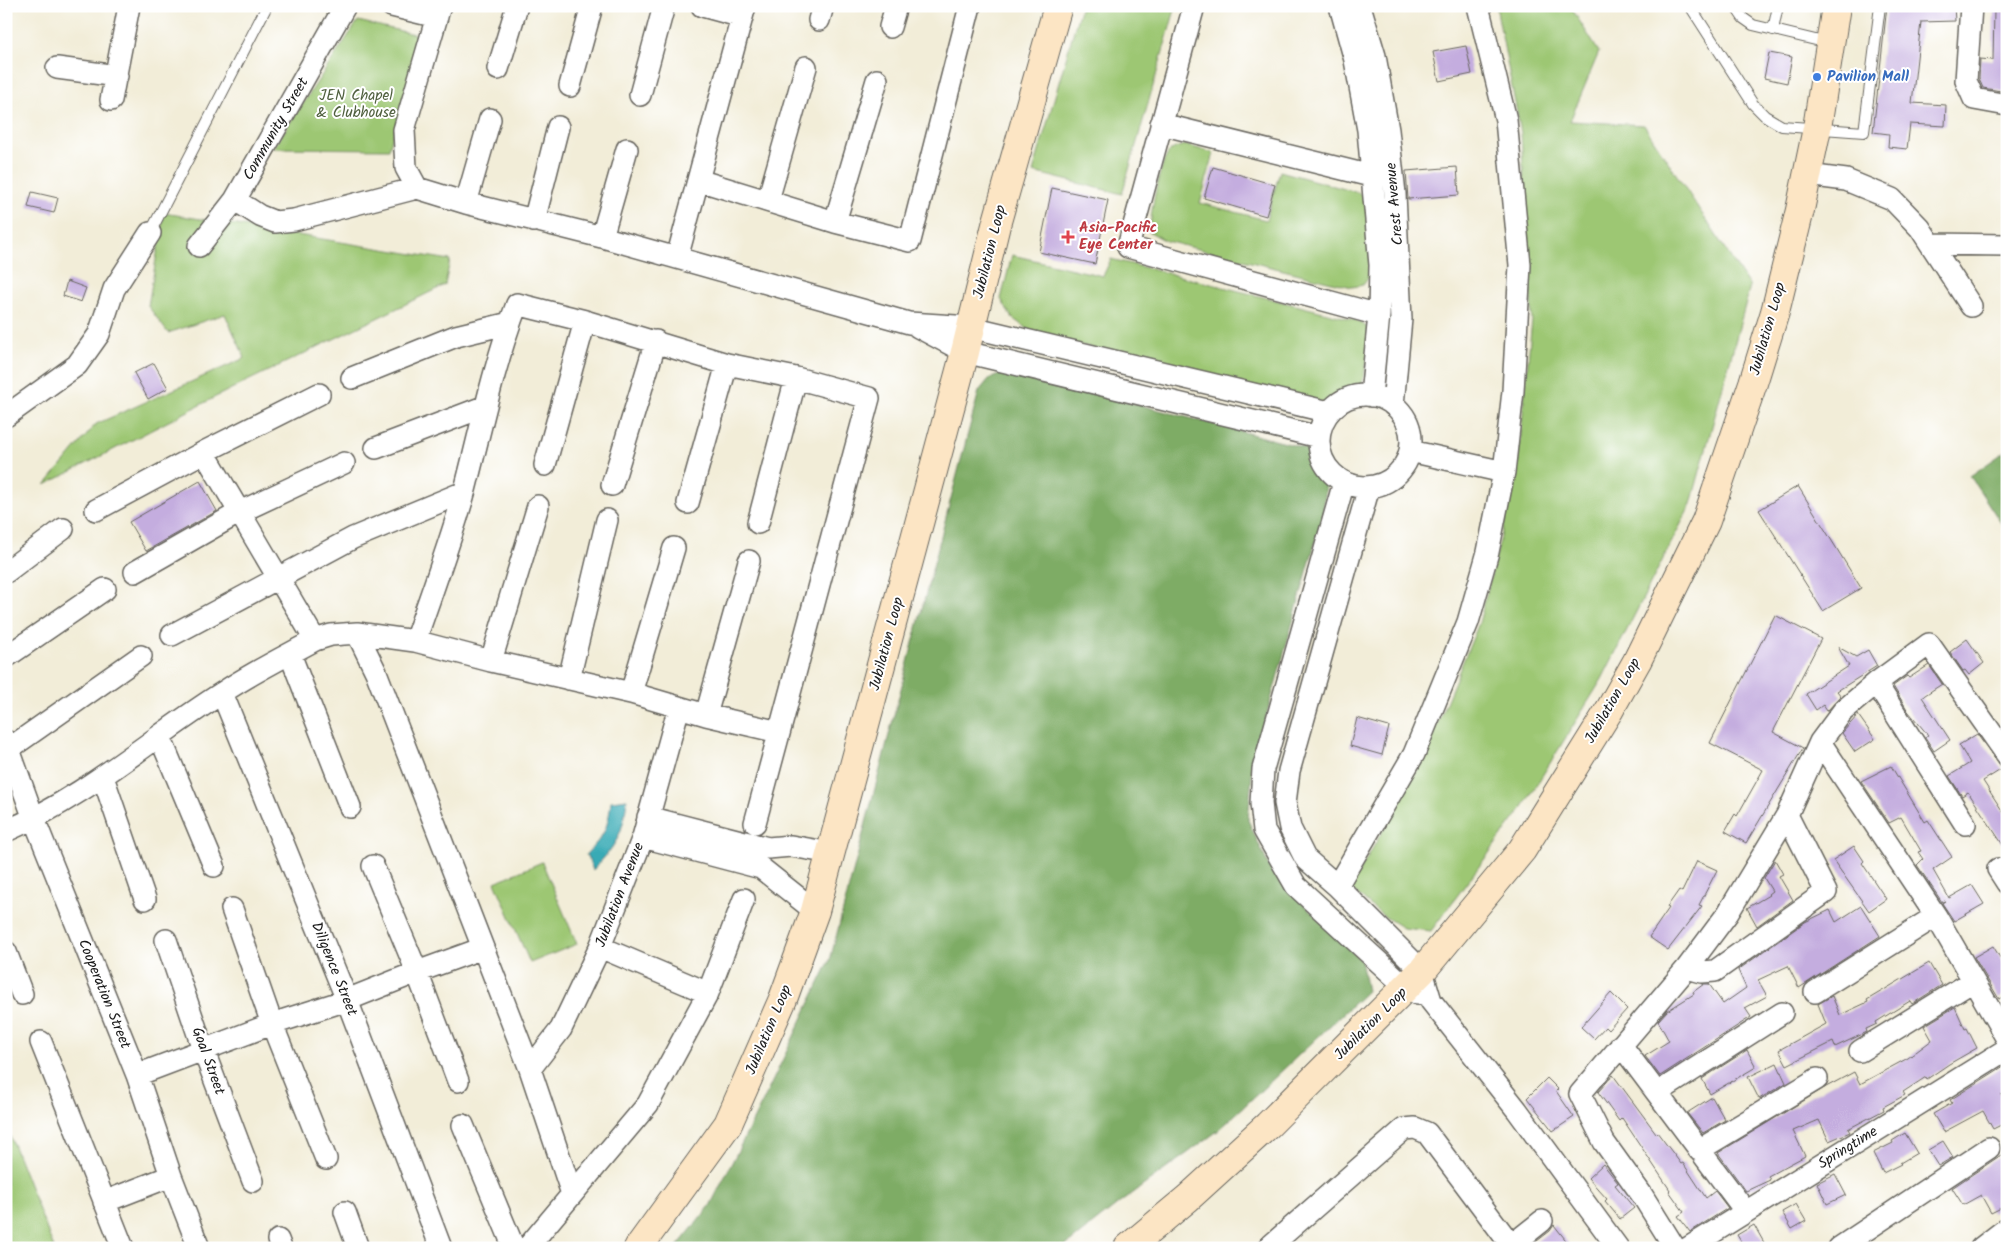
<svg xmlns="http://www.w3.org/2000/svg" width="2013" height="1254" font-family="Kalam,sans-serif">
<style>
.green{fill:#9dc773;stroke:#5c7248}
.forest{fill:#7eac65;stroke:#4d6440}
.water{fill:#39aab5;stroke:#2a6368}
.building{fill:#c4addf}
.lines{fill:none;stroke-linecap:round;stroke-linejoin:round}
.lane-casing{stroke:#67655e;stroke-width:12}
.street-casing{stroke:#67655e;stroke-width:24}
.secondary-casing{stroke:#67655e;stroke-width:30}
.lane{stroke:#fff;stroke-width:10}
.street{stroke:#fff;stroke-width:21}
.secondary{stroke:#fce5c4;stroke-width:28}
.shop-dot{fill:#3f7fe0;stroke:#fff;stroke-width:2}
.health-dot{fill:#e0444e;stroke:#fff;stroke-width:2}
.labels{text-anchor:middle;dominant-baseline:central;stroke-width:4;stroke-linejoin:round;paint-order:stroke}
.shop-label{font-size:15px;font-weight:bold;fill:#366cbe;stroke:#fff;text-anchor:start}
.park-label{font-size:15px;fill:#50603f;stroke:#fff}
.street-label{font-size:15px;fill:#1c1c1c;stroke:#fff}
.health-label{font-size:15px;font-weight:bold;fill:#be3a42;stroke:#fff;text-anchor:start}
</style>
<rect width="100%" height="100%" fill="#fff"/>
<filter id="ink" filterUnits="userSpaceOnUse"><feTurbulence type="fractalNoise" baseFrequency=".02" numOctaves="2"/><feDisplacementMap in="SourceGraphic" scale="10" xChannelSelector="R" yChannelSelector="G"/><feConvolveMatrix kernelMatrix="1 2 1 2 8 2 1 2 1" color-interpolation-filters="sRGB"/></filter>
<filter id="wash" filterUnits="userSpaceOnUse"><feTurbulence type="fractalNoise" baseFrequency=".0096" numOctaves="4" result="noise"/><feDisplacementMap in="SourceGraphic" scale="20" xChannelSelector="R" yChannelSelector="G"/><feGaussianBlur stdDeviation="1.12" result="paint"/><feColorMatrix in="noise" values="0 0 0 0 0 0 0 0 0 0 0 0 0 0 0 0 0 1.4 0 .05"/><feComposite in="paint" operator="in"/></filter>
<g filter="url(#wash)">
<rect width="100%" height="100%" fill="#f2edd8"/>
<!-- green -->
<path class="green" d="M1081 6H1176L1122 194 1033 172Z
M1496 6H1570L1599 52 1570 121 1644 125 1750 287 1691 504 1602 679 1521 810 1431 931 1403 928 1382 915 1350 888 1421 763 1479 623 1517 474 1532 320 1521 133Z
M358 21 422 36 389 149 273 148Z
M1185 145 1214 153 1200 203 1266 220 1280 171 1359 193 1370 201V276L1363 285 1352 287 1166 241 1150 232C1150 215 1159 163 1170 151 1174 148 1180 146 1185 145Z
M164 213 450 260 445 285 231 389 45 485 96 424 245 358 225 314 168 333 148 306Z
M1012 255 1103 276 1111 259 1355 320 1367 327 1372 338 1362 384 1340 395 1326 406 1033 333 1012 318 1001 299Z
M542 862 577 944 530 963 495 882Z
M6 1126 54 1248H6Z"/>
<!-- forest -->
<path class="forest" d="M1009 371 1305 448C1330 479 1327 481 1322 519L1253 763 1248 820 1272 873 1361 960 1367 991 1219 1130 1121 1202 1063 1248H676L710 1206 763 1101 830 960 979 391 989 379Z
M2007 450V532L1970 476Z"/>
<!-- water -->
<path class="water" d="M627 799C623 835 617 844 593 870L586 854C605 835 608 828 611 801Z"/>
<g id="blocks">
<!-- building -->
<path class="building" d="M1887 6H1954L1955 21 1921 22 1912 103 1946 105 1945 126 1910 124 1907 149 1888 147 1889 134 1873 132Z
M1994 11H2007V92L1983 88 1979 79 1980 59 1993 60Z
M1466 46 1472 74 1439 81 1433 52Z
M1769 53 1792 57 1787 83 1764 78Z
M1213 167 1275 185 1266 216 1204 198Z
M1457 167 1459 195 1408 199 1406 171Z
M1052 188 1108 200 1095 264 1039 252Z
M32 192 58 198 54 213 28 207Z
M67 281 86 288 81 302 63 296Z
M154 363 168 388 148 399 134 373Z
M200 481 217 511 146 551 129 522Z
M1798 486 1861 588 1823 611 1759 510Z
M1775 615 1821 639 1773 732 1803 748 1746 843 1725 831 1735 814 1737 816 1763 770 1710 743Z
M1967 639 1984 663 1969 675 1965 670 1963 671 1950 652Z
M1838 647 1856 657 1868 650 1877 666 1837 691 1841 696 1827 711 1823 705 1816 710 1806 694 1849 666Z
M1929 665 1942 684 1922 697 1950 740 1934 751 1925 737 1928 735 1908 711 1893 686 1907 676 1909 678Z
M1858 715 1875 739 1855 752 1842 733Z
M1357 718 1389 727 1382 755 1350 746Z
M1977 734 2002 769 1983 781 2007 818V851L1968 792 1962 796 1949 776 1970 763 1959 745Z
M1891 766 1925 822 1928 820 1952 857 1933 870 1949 898 1972 885 1984 904 1954 921 1942 903 1945 901 1942 902 1917 865 1923 859 1918 852 1921 851 1901 817 1889 823 1861 781Z
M1854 846 1864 861 1862 863 1886 899 1869 911 1833 860Z
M1775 860 1783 874 1779 876 1793 900 1757 926 1747 908 1769 895 1768 894 1772 891 1764 878Z
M1697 861 1717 870 1699 905 1702 906 1668 950 1649 937 1669 908 1667 907 1679 890 1682 892Z
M1861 906 1880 936 1799 988 1788 966 1758 980 1767 996 1745 1008 1751 1017 1660 1076 1645 1056 1669 1041 1658 1021 1667 1011 1694 994 1693 992 1704 984H1709L1723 1004 1746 988 1738 970 1805 922 1830 910 1836 922Z
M1993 946 2007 969V994L1999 999 1974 957Z
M1929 963 1942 985 1912 1004 1910 1001 1876 1022 1877 1024 1866 1029 1867 1032 1835 1047 1833 1042 1787 1065 1779 1050 1826 1024 1818 1004 1832 996 1840 1015 1868 1002 1867 1000Z
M1611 993 1627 1009 1608 1030 1605 1027 1594 1039 1581 1027Z
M1955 1007 1965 1029 1967 1028 1977 1048 1949 1064 1927 1079 1926 1077 1903 1092 1905 1095 1883 1107 1884 1110 1848 1129 1850 1132 1829 1141 1819 1120 1793 1131 1805 1156 1768 1176 1770 1180 1746 1191 1718 1153 1826 1087 1854 1072 1860 1084 1908 1058 1932 1040 1924 1026Z
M1747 1050 1756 1067 1710 1094 1702 1079Z
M1777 1063 1786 1083 1759 1099 1748 1077Z
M2007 1064V1091L2001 1095 2007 1103V1122L1993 1129 1983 1111 1944 1132 1933 1114 1952 1103 1950 1100Z
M1613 1075 1656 1133 1657 1132 1681 1164 1683 1163 1706 1198 1715 1191 1728 1208 1690 1232 1678 1216 1684 1212 1669 1191 1670 1190 1622 1118 1619 1121 1598 1092Z
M1547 1078 1558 1089 1556 1091 1574 1117 1553 1131 1527 1098Z
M1712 1097 1725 1120 1703 1133 1687 1113Z
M1905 1133 1917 1153 1900 1163 1901 1164 1883 1173 1873 1153 1893 1143 1892 1141Z
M1943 1141 1953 1157 1938 1166 1928 1150Z
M2007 1151V1205L1991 1213 1981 1195 1963 1205 1952 1188Z
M1603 1164 1618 1183 1615 1185 1634 1208 1620 1219 1605 1201 1607 1199 1588 1178Z
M1835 1174 1846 1195 1827 1204 1817 1183Z
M1796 1204 1806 1221 1792 1229 1782 1212Z
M1554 1225 1572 1248H1528L1550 1231Z
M1754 1225 1767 1248H1745L1737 1235Z"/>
</g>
</g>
<g filter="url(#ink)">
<use href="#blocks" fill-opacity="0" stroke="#67655e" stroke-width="1"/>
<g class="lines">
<!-- lane casing -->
<g class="lane-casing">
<path id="lane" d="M1690 6 1753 104 1765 116 1782 126 1864 132 1880 6
M1735 6 1743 18 1753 25 1828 43
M1773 30 1778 6
M150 233 267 6"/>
</g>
<!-- street casing -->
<g class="street-casing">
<path id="street" d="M392 6 437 17
M440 6 404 130 406 168 417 188 466 203 602 237 909 323 971 327 1329 412
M702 6 742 17
M1194 6 1128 247 1379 315
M1340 6 1355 60 1368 130 1380 265 1379 315 1371 396
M1360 6 1375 56 1388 130 1395 194 1401 319 1393 405
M1971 6 1966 81 1974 99 2007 105
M819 20 823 6
M890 27 896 6
M57 68 117 76
M498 69 517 6
M570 86 592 6
M640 95 664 6
M111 100 129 6
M1161 124 1371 176 1383 175
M1807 175 1846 180 1892 199 1920 228 1971 306
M698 180 835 222 910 241 970 6
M235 200 260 216 275 222 294 220 417 188
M768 200 806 67
M466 203 490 119
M534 221 558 127
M835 222 877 80
M602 237 627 149
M1931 244 2007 245
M199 246 235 200 345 6
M677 258 745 6
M918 327 965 352 1319 437
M352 378 456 336 510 323
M1319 441a46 46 0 1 1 92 0a46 46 0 1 1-92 0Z
M6 416 77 365 99 334 114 289 150 233
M376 448 486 406
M1410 451 1504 472
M204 452 315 640
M545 465 585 321
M1344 482 1263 769 1261 803 1264 830 1296 886 1407 988 1418 994
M612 485 656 341
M1369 487 1289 771 1285 803 1290 828 1305 858 1337 886 1422 971 1431 1001 1517 1110 1618 1248
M688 503 727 364
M96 510 204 452 319 394
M758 523 796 378
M6 572 63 529
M135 572 240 512 344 463
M357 633 376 672 530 1069 572 1194
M172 635 353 538 464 492
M415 641C432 591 451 541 465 490 481 428 494 364 517 304L585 321 727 364 796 378 869 398 755 823
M290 654 350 807
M6 657 105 589
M491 661 538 506
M569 679 607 520
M1876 683 1965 824
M222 693 347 1000 441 1248
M631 693 674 548
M706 715 749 561
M160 737 214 866
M6 741 34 819 137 1075 171 1176 199 1248
M1820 742 1936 916 2007 1039
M10 748 141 656
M103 777 145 899
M648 817 768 848 791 846 831 853
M6 831C86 797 149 739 222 693 251 673 284 657 315 640L331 635 357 633 415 641 491 661 631 693 706 715 779 732
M643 837 761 868 815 911
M373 866 417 972 458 1081
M1998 869 2007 883
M1337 886 1414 754 1468 622 1488 552 1504 472 1513 391 1520 265 1506 120 1478 6
M232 909 272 1024 326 1159
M166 940 203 1049 253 1181
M600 947 708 993
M6 952 22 994
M1687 968 1702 972 1715 971 1826 892 1787 815
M1815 992 1936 916
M41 1042 123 1248
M1621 1045 1746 1212
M1860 1051 1973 981
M530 1069 561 1029 600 947 643 837 679 707
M137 1075 272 1024 347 1000 417 972 483 948
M1657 1093 1782 1013
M463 1125 514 1248
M1699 1150 1817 1079
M104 1202 171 1176
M345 1212 358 1248
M278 1240 281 1248
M527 1248 648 1104 708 993 744 899
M1268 1248 1404 1129 1415 1128 1427 1133 1511 1245
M1508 1248 1542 1221
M1675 1248 1642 1195 1604 1142 1580 1094 1687 968 1728 913 1787 815 1820 742 1843 711 1876 683 1929 644 2007 755
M1688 1248 2007 1049
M1839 1248 1989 1148
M1981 1248 2007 1228"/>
</g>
<!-- secondary casing -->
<g class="secondary-casing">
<path id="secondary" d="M638 1248 728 1124 783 999 815 911 965 352 996 225 1058 6
M1128 1248 1188 1198 1268 1125 1422 971 1522 850 1610 709 1637 661 1706 521 1753 383 1775 312 1800 210 1817 128 1836 6"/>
</g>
<!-- lane -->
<use href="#lane" class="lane"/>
<!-- street -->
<use href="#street" class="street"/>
<!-- secondary -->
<use href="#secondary" class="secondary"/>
</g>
</g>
<!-- markers -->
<circle class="shop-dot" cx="1817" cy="77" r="5"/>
<path class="health-dot" d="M1065.5 229.5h5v5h5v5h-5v5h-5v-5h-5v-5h5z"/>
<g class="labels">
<!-- shop labels -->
<g class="shop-label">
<text x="1827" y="77">Pavilion Mall</text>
</g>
<!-- park labels -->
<g class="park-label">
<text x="356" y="96">JEN Chapel<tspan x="356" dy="17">&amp; Clubhouse</tspan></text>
</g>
<!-- street labels -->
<g class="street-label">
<text transform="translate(276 129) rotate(-60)">Community Street</text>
<text transform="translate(1395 204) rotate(-95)">Crest Avenue</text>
<text transform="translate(990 252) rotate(-76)">Jubilation Loop</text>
<text transform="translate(1768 329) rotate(-74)">Jubilation Loop</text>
<text transform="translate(887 644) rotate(-75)">Jubilation Loop</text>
<text transform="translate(1613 701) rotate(-60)">Jubilation Loop</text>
<text transform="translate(620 895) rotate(-69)">Jubilation Avenue</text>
<text transform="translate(334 969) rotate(68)">Diligence Street</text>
<text transform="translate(104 994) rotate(68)">Cooperation Street</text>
<text transform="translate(1371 1024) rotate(-45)">Jubilation Loop</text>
<text transform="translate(769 1030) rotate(-67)">Jubilation Loop</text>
<text transform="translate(208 1061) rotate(70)">Goal Street</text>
<text transform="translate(1848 1148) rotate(-32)">Springtime</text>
</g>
<!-- health labels -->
<g class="health-label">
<text x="1079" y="228">Asia-Pacific<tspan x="1079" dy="17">Eye Center</tspan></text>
</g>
</g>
<!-- margin -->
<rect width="2013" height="1254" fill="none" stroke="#fff" stroke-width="25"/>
</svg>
